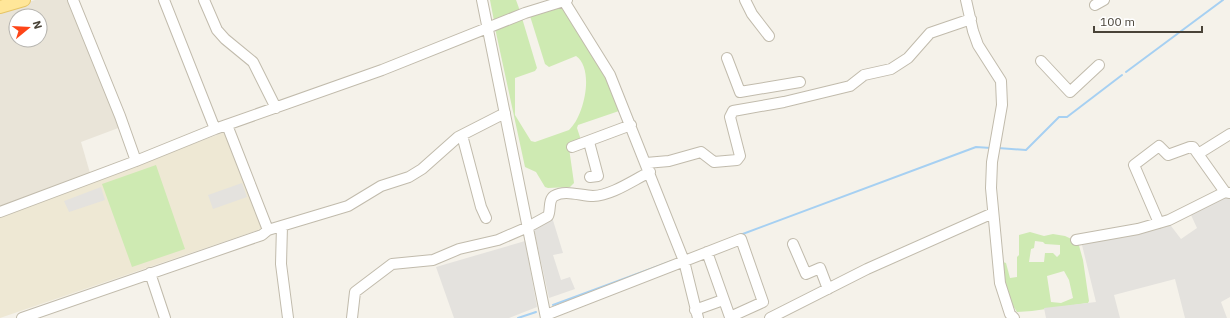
<svg xmlns="http://www.w3.org/2000/svg" width="1230" height="318" font-family="'IBM Plex Sans',sans-serif">
<style>
.residential{fill:#e9e4d8;fill-rule:evenodd}
.education{fill:#eee8d4}
.green{fill:#ceeab2;fill-rule:evenodd}
.parking{fill:#e4e2de}
.lines{fill:none;stroke-linecap:round;stroke-linejoin:round}
.stream{stroke:#a6d0f2;stroke-width:2}
.minor-casing{stroke:#c1bbac;stroke-width:12}
.major-casing{stroke:#e6c566;stroke-width:14}
.minor{stroke:#fff;stroke-width:10}
.major{stroke:#ffe699;stroke-width:12}
</style>
<rect width="100%" height="100%" fill="#f5f2ea"/>
<!-- residential -->
<path class="residential" d="M35 0H70L121 127 81 142 90 173 0 211V11ZM16 16H40V40H16Z"/>
<!-- education -->
<path class="education" d="M225 132 264 228 0 318V215Z"/>
<!-- green -->
<path class="green" d="M490 0H516L520 11 494 21Z
M559 5 569 11 609 75 621 107 619 111 578 125 577 128 581 140 569 148 574 183 570 187 548 188 545 187 536 172 525 167 495 28 522 18 537 68 535 71 515 78V115L531 141 535 142 569 130C584 117 595 69 576 56L549 67 545 64 530 16Z
M156 165 185 249 132 267 102 184Z
M1030 232 1044 236 1053 234 1065 236 1078 242 1083 260 1089 301 1088 303 1032 311 1017 312C1006 295 1002 282 1003 262L1006 263 1010 278 1017 277V257L1019 255V235ZM1035 241 1043 242 1045 244 1060 245V254L1057 257 1053 253H1045L1044 262H1029L1031 249 1034 248ZM1064 271 1069 280 1073 298 1061 303 1051 302 1047 276Z"/>
<!-- parking -->
<path class="parking" d="M242 183 247 197 213 209 208 195Z
M101 187 105 200 69 212 64 201Z
M1230 196V297L1221 302 1227 318H1185L1175 279 1114 295 1120 318H1046L1044 308 1096 302 1082 245 1168 222 1181 239 1197 228 1191 215 1192 210Z
M552 217 563 253 553 255 561 280 570 277 575 289 549 298 533 226 550 221Z
M525 241 537 307 509 318H454L436 267Z"/>
<g class="lines">
<!-- stream -->
<path class="stream" d="M1126 72 1223 0
M998 148 1026 150 1059 117H1067L1122 75
M740 235 976 147 991 148
M553 305 672 261
M518 318 536 312"/>
<!-- minor casing -->
<g class="minor-casing">
<path id="minor" d="M73 0 120 116 136 161
M164 0 215 129
M204 0 217 30 225 39 253 62 276 108
M482 0 546 318
M745 0 752 14 769 36
M966 0 973 31 978 45 1001 81 1002 105 992 162 991 188 1000 283 1010 314 1014 318
M564 1 610 75 684 261 698 318
M1095 5 1104 0
M727 58 740 92 800 82
M1041 61 1070 92 1099 65
M227 125 268 230
M462 135 481 207 486 218
M589 142 598 176 590 177
M572 147 631 125
M1198 154 1230 134
M646 163 669 161 701 152 714 162 737 160 740 156 730 117 733 111 784 102 850 86 864 75 891 69 908 58 930 33 971 19
M0 212 136 161 215 129 382 70 525 13 567 0
M1159 223 1134 165 1159 146 1168 155 1190 147H1193L1225 192 1230 193
M282 226 281 264 288 318
M1076 240 1138 229 1169 220 1225 192
M793 244 806 274 820 268 828 289
M150 273 165 318
M695 310 723 300
M546 315 741 239 763 302 730 317 707 252
M22 318 262 235 268 230 348 206 381 186 409 177 422 169 458 137 505 113
M352 318 355 292 392 264 433 260 459 249 498 240 528 227 548 216C551 211 548 200 554 196 565 189 581 196 593 196 613 195 633 180 650 172
M770 318 867 269 993 213"/>
</g>
<!-- major casing -->
<g class="major-casing">
<path id="major" d="M0 7 24 0"/>
</g>
<!-- minor -->
<use href="#minor" class="minor"/>
<!-- major -->
<use href="#major" class="major"/>
</g>
<!-- north arrow -->
<g transform="translate(28 28) rotate(72)"><circle r="19" fill="#ffffff" stroke="#b6b4af"/>
<path d="M0-3L7 15L0 10L-7 15Z" fill="#fe4518"/>
<text y="-6" font-size="11" font-weight="bold" text-anchor="middle" fill="#494338">N</text>
</g>
<!-- scale -->
<path d="M1094 26v6h108v-6" fill="none" stroke="#494338" stroke-width="2"/>
<text x="1100" y="26" font-size="12" fill="#494338" stroke="#ffffff" stroke-width="3" paint-order="stroke">100 m</text>
</svg>
